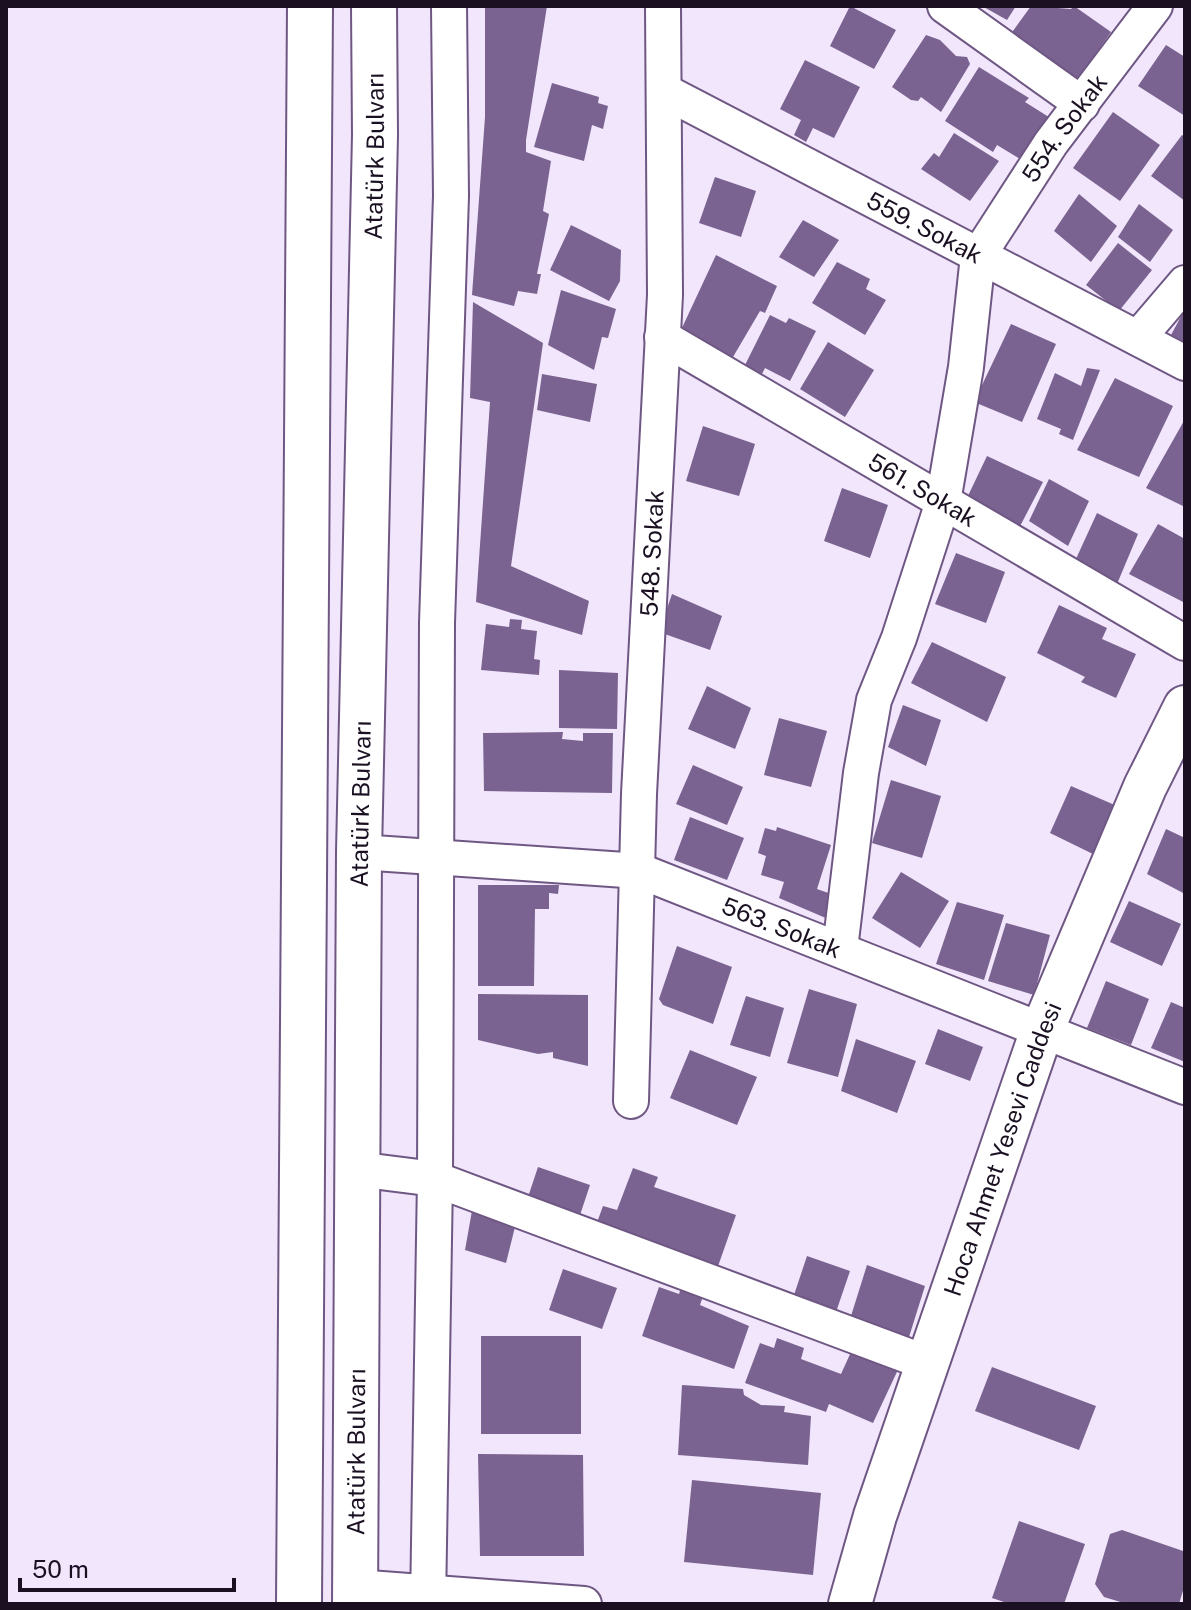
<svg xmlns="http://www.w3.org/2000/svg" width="1191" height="1610" font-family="'Public Sans',sans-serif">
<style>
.building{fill:#7b6391}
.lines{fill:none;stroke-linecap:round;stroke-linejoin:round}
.minor-casing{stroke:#6f5784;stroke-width:38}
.tertiary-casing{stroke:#6f5784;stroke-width:46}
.primary-casing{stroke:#6f5784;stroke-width:48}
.minor{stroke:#fff;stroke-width:34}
.tertiary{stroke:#fff;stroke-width:42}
.primary{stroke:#fff;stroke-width:44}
.labels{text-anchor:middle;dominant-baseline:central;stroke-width:6;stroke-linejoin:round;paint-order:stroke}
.street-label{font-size:24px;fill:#1a1022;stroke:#f1e6fb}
</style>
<rect width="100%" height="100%" fill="#f1e6fb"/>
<!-- building -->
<path class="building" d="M485 6H547L526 140V152L551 161 543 211 549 214 537 274H541L537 294 518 291 514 306 472 295 485 117Z
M850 6 896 30 874 69 830 46Z
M982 6H1016L1007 20Z
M1031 6 1071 9 1074 6 1111 32 1076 82 1010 35Z
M926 35 940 40 956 56 967 57 970 64 941 112 921 97 918 101 911 100 892 87Z
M1166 45 1185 57V116L1138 86Z
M805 60 860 87 834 138 813 128 806 142 794 135 801 120 780 109Z
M979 67 1029 98 1025 102 1052 119 1025 162 997 145 993 152 945 121Z
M552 83 599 97 598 103 608 106 603 129 592 125 584 161 534 147Z
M1113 112 1160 145 1120 201 1073 168Z
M954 133 999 161 970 201 921 169 934 153 939 157Z
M1182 135 1185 137V201L1151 176Z
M715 177 756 191 741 237 699 223Z
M1079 194 1117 226 1091 262 1054 231Z
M1139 204 1173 230 1150 262 1118 237Z
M803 220 839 240 814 277 779 257Z
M571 225 621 250 620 281 609 301 550 270Z
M1118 243 1152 270 1119 311 1086 285Z
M716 255 777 286 765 313 760 311 733 357 681 330Z
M837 262 870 279 866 289 886 300 865 335 812 303Z
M561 290 616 309 608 338 602 337 594 370 548 345Z
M473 302 543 343 511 566 589 601 582 635 476 602 490 402 470 398Z
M1185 309V342L1171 335Z
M770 315 786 323 789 318 816 331 790 381 765 368 762 374 745 365Z
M1011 324 1056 344 1022 422 974 402Z
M828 342 874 370 845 417 800 389Z
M1087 368 1100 370 1073 440 1059 434 1061 429 1037 419 1055 373 1081 386Z
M542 374 597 384 590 422 537 410Z
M1115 378 1173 406 1139 477 1077 450Z
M1185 419V507L1146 488Z
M703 426 755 444 739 496 686 481Z
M987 456 1043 482 1017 532 966 500Z
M1049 479 1089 501 1068 546 1029 521Z
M842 488 888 505 870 558 824 541Z
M1097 513 1138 534 1117 584 1075 561Z
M1158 524 1185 539V603L1129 574Z
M956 553 1005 572 986 623 935 604Z
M672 594 722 616 710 650 659 632Z
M1059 605 1107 628 1102 639 1136 654 1116 698 1081 682 1085 677 1037 653Z
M510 619 522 620 521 629 537 631 534 659 540 660 539 675 481 670 486 624 509 627Z
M932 642 1006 677 987 722 911 683Z
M559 670 618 673 617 729 559 728Z
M707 686 751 708 735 749 688 729Z
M903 705 941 720 926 766 888 747Z
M779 718 827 731 811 787 764 775Z
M563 732 562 739 583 741V733H613L612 793 484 791 483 733Z
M693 765 743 787 727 825 676 804Z
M891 780 941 796 922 858 872 843Z
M1071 786 1117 806 1097 856 1050 833Z
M690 817 744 838 727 880 674 860Z
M777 827 831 845 817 889 834 895 828 919 779 898 784 882 761 875 766 856 758 853 765 828 776 831Z
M1166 829 1185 838V894L1147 874Z
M901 872 949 901 920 948 872 918Z
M478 885H559L558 894 549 893V909H535L534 986H478Z
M1129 901 1181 924 1162 966 1110 942Z
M957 902 1004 915 984 980 936 964Z
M1006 923 1050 935 1034 995 988 981Z
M677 946 732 967 713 1024 663 1005 659 999Z
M1106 981 1149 999 1131 1045 1087 1028Z
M809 989 857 1004 838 1077 787 1063Z
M478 994 588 995V1066L553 1058V1052L538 1054 478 1040Z
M746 996 784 1008 770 1057 730 1045Z
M1171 1002 1185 1008V1062L1151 1048Z
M938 1029 983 1047 970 1081 925 1064Z
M856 1039 916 1061 897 1113 841 1091Z
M690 1050 757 1077 737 1125 670 1098Z
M538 1167 590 1185 578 1221 526 1203Z
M633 1168 658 1177 654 1187 736 1215 716 1272 595 1228 603 1206 617 1210Z
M473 1205 517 1219 506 1263 465 1250Z
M807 1256 850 1271 835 1315 792 1301Z
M867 1265 925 1286 909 1337 851 1316Z
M563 1269 617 1288 602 1329 549 1310Z
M684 1279 706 1287 700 1305 749 1326 734 1369 642 1336 659 1287 679 1294Z
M481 1336H581V1434H481Z
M777 1338 804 1348 801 1359 841 1374 851 1352 866 1359 871 1347 903 1359 873 1423 829 1404 826 1412 745 1383 760 1343 774 1348Z
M992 1367 1096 1406 1079 1450 975 1411Z
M682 1385 743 1389 744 1395 761 1405 785 1406 784 1412 811 1416 808 1465 678 1455Z
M478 1454 583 1455 584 1556H480Z
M692 1480 821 1493 813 1575 684 1562Z
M1019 1521 1085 1544 1064 1604H1010L992 1598Z
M1122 1530 1183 1551 1185 1584 1179 1604H1127L1104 1597 1095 1584 1110 1534Z"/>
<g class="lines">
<!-- minor casing -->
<g class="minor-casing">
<g id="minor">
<path d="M945 6 1082 104"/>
<path id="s1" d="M664 91 1185 363"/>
<path id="s2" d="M662 337 1185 643"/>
<path d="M1138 338 1185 283"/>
<path id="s3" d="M359 852 640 871 1185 1087"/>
<path id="s4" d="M840 949 861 773 874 700 899 638 943 502 966 367 978 256 1051 143 1155 6"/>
<path id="s5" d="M631 1101 639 794 665 295 663 6"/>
<path d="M356 1169 435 1179 927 1363"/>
<path d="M355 1587 584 1604"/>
<path d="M428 1604 435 1179 437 623 451 196 449 6"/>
</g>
</g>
<!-- tertiary casing -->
<g class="tertiary-casing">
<g id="tertiary">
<path id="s6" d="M850 1604 875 1516 1041 1033 1145 787 1185 707"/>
</g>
</g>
<!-- primary casing -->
<g class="primary-casing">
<g id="primary">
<path d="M299 1604 310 6"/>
<path id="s7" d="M355 1604 359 852 375 135 374 6"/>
</g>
</g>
<!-- minor -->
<use href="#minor" class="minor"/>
<!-- tertiary -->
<use href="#tertiary" class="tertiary"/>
<!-- primary -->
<use href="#primary" class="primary"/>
</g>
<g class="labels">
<!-- street labels -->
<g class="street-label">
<text stroke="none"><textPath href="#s4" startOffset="864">554. Sokak</textPath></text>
<text stroke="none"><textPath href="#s7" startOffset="1448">Atatürk Bulvarı</textPath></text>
<text stroke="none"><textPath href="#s1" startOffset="294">559. Sokak</textPath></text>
<text stroke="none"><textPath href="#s2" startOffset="302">561. Sokak</textPath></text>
<text stroke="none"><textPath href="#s5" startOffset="548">548. Sokak</textPath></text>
<text stroke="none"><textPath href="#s7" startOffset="800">Atatürk Bulvarı</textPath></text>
<text stroke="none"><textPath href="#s3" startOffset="434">563. Sokak</textPath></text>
<text stroke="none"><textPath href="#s6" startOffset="480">Hoca Ahmet Yesevi Caddesi</textPath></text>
<text stroke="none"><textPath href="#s7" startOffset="152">Atatürk Bulvarı</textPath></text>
</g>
</g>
<!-- border -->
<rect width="1191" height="1610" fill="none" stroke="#1a1022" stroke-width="16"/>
<!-- scale -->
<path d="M20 1578v12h214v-12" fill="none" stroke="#1a1022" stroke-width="4"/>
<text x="32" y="1578" font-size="24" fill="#1a1022" stroke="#f1e6fb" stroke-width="6" paint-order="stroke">50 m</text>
</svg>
